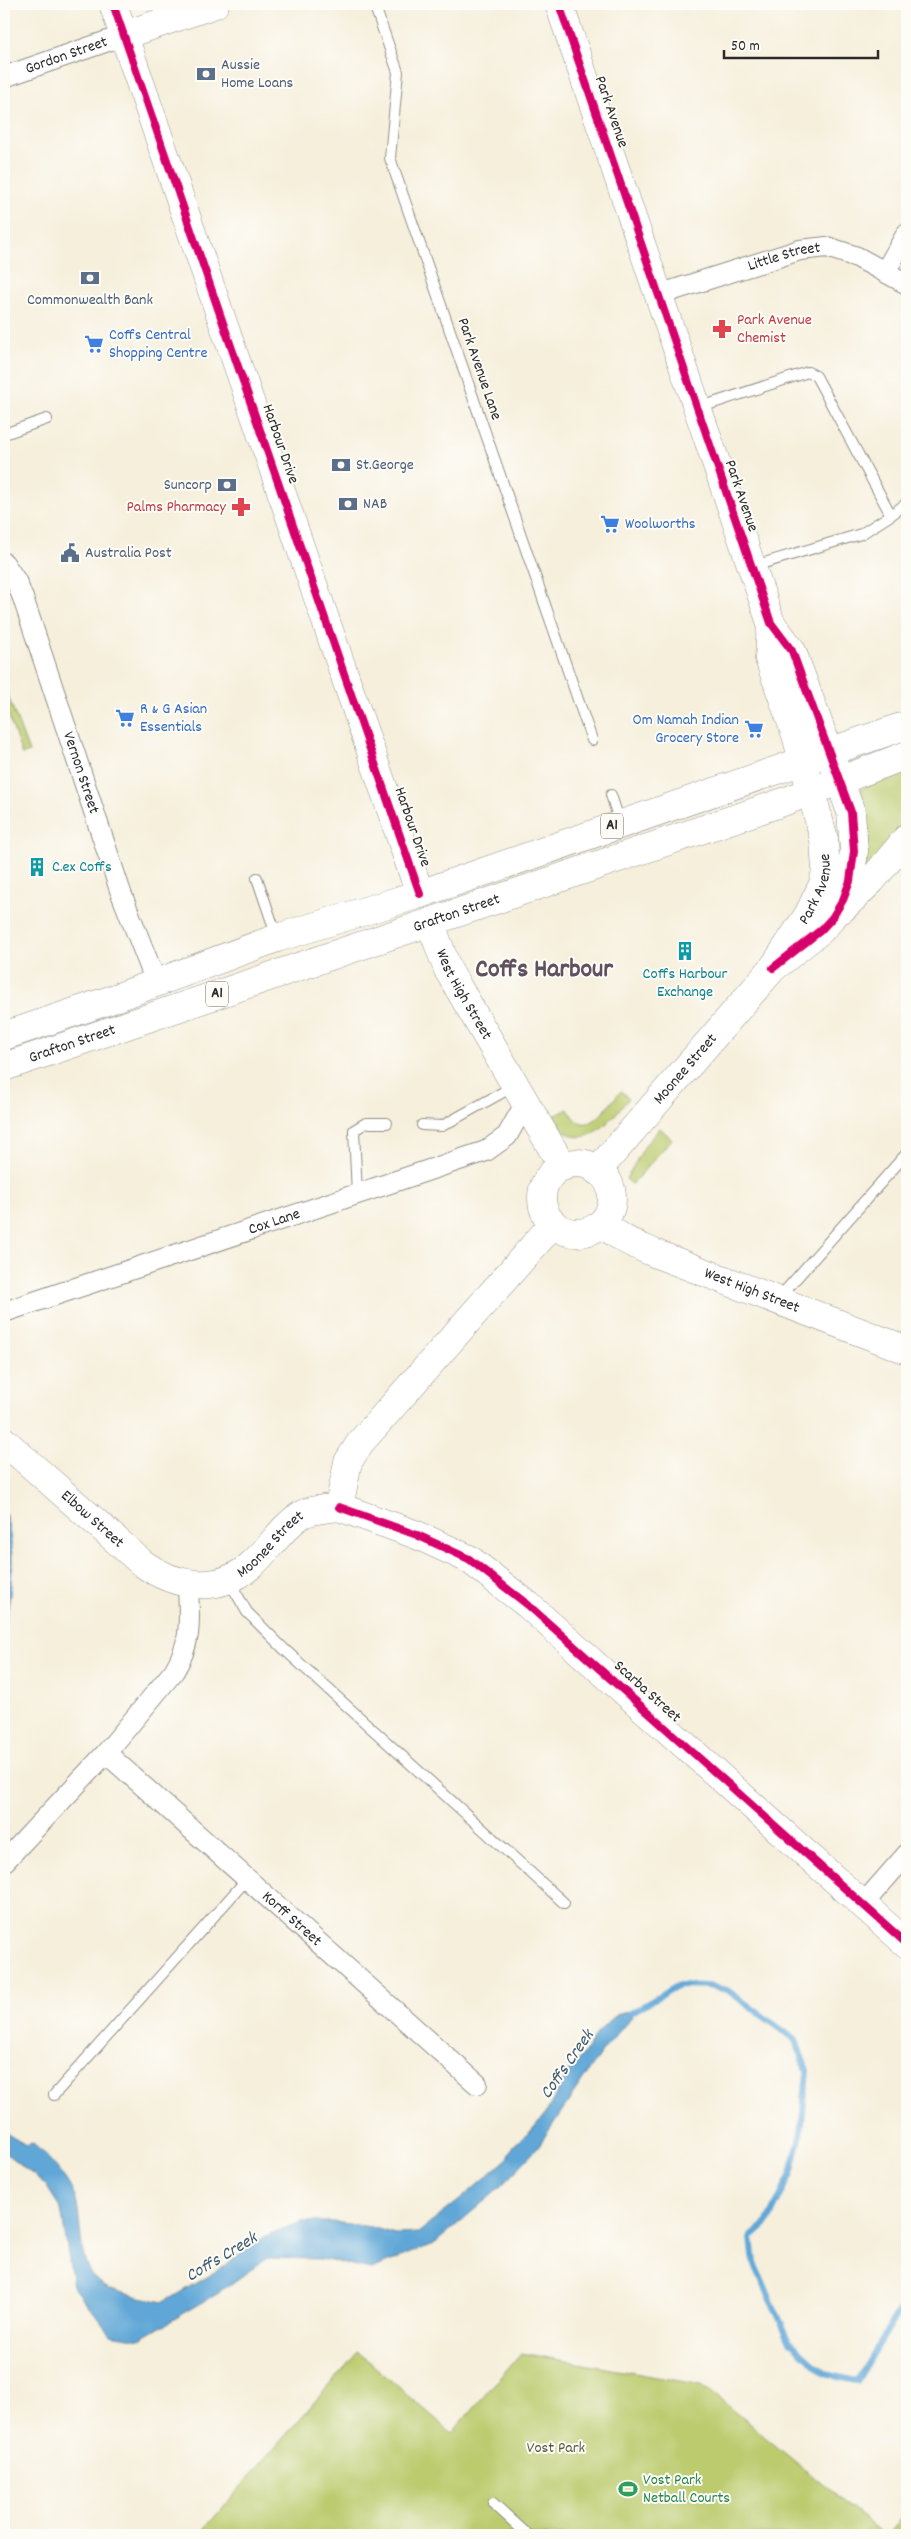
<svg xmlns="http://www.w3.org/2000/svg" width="911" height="2539" font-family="Dekko,sans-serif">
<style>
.green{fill:#bbcb6d;stroke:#737b4c}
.water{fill:#61a7d7;stroke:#466981}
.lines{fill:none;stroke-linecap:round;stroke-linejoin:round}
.stream{stroke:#61a7d7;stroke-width:6}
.lane-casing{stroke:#908d84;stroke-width:12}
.street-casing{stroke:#908d84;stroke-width:22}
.secondary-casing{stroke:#908d84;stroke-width:29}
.highway-casing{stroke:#908d84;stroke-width:29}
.lane{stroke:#fff;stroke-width:10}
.street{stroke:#fff;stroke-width:20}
.secondary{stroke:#fff;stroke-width:28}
.highway{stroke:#fff;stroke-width:28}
.cycleway-casing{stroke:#fdfcf7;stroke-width:11}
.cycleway{stroke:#d6006c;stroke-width:8}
.labels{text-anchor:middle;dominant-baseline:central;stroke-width:4;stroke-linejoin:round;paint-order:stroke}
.shield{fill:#fdfcf7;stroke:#6a6a68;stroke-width:1}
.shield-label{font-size:15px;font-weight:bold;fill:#2b2b2b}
.street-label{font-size:16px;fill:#2b2b2b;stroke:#fdfcf7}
.service-label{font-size:16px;fill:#4e5e75;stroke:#fdfcf7;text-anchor:start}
.health-label{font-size:16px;fill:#be3a42;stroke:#fdfcf7;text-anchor:start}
.shop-label{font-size:16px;fill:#366cbe;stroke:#fdfcf7;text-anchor:start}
.culture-label{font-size:16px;fill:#0d838f;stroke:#fdfcf7;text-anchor:start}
.park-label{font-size:16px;fill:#565b3f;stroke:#fdfcf7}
.leisure-label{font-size:16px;fill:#27864d;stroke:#fdfcf7;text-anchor:start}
.water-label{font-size:18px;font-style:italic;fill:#415d70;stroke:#fdfcf7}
.town-label{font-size:26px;font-weight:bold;fill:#5f525e;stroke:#fdfcf7}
</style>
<rect width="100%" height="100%" fill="#fdfcf7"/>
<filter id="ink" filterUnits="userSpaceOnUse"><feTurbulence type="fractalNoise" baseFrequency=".02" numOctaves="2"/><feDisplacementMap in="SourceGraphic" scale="10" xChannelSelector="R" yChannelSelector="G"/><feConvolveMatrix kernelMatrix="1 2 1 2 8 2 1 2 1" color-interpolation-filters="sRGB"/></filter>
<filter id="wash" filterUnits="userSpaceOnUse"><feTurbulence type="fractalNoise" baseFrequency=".0096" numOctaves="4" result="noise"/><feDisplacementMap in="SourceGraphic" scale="20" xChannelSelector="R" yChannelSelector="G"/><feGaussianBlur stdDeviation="1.12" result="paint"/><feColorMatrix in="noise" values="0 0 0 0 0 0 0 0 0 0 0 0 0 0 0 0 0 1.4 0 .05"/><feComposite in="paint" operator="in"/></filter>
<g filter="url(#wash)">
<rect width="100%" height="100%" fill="#f6efdc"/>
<!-- green -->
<path class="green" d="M4 685 29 752 22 755 4 703Z
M907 772V828L864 874 869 834 860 789Z
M621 1091 629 1098C607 1125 581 1159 552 1117L568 1109C586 1143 606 1108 621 1091Z
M660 1128 672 1139 632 1184 626 1179 646 1144Z
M358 2352 452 2433 521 2353 702 2385 884 2535H199Z
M907 2512V2535H888Z"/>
<!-- water -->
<path class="water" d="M4 1511C16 1541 13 1593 4 1625Z
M638 2009 602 2052 535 2151 494 2193 434 2244 372 2269 321 2259 267 2258 217 2294 140 2339 111 2334 73 2286 61 2209 45 2184 4 2152V2132L26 2145 32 2143C49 2158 66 2175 75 2197 82 2218 78 2263 95 2279 112 2294 143 2297 164 2302L218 2270 265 2236 301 2222H333L371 2227 395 2234 418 2233 461 2199 508 2158 514 2145 531 2131 546 2113 568 2072 586 2051 596 2034 616 2015Z"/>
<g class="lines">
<!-- stream -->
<path class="stream" d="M632 2012 679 1985 707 1986 727 1990 796 2040 807 2071 801 2133 791 2174 768 2222 751 2237 754 2263 790 2342 825 2374 857 2381 907 2298"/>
</g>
</g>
<g filter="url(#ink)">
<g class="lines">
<!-- lane casing -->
<g class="lane-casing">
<path id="lane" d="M374 4 398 72 390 158 592 740
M698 408 808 372 816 376 891 515 861 534 754 566
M4 434 47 419
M891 515 907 503
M611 795 620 823
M257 878 277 937
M422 1125 442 1126 514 1086
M357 1194 354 1130 366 1123H387
M778 1299 907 1153
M228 1579 247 1612 284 1649 564 1903
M54 2095 248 1878
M493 2503 528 2535"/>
</g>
<!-- street casing -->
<g class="street-casing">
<g id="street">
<path id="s1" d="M4 77 125 35"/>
<path d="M885 272 907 233"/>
<path id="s2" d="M658 295 800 250 827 247 857 257 907 284"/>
<path id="s3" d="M4 563 16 581 23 598 121 893 156 982"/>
<path id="s4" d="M4 1312 486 1151 507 1136 525 1104"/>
<path id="s5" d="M106 1753 477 2084"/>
<path d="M4 1862 106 1753 174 1671C193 1640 189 1620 188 1585"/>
<path d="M864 1903 907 1854"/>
</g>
</g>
<!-- secondary casing -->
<g class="secondary-casing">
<g id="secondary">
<path d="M113 4 420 894"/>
<path d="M559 4 771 623 792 651 829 752 851 812 854 851 850 881 843 900 832 918 821 930 773 968"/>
<path d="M125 35 215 4"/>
<path d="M842 909 872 880 907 838"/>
<path id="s6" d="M430 922 448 970 563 1167"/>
<circle cx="577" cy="1198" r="35"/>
<path id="s7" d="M597 1171 773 968 808 915 823 884 826 871 824 839 796 735 769 659 771 623"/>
<path id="s8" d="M603 1222C615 1237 636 1245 654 1253L907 1350"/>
<path id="s9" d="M4 1441 142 1563C174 1586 217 1595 250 1566 269 1550 281 1528 301 1515 311 1509 328 1509 339 1507"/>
<path d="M339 1507 417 1535 469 1559 528 1605 907 1944"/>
<path d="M339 1507 348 1462 360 1443 553 1224"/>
</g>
</g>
<!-- highway casing -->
<g class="highway-casing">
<g id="highway">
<path d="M4 1036 110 1000 277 938 420 894 907 725"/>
<path id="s10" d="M4 1067 786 801 907 755"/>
</g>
</g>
<!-- lane -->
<use href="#lane" class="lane"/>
<!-- street -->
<use href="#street" class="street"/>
<!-- secondary -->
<use href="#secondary" class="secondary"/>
<!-- highway -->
<use href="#highway" class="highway"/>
<!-- cycleway casing -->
<g class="cycleway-casing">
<path id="cycleway" d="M113 4 420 894
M559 4 771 623 792 651 829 752 851 812 854 851 850 881 843 900 832 918 821 930 773 968
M339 1507 417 1535 469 1559 528 1605 907 1944"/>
</g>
<!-- cycleway -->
<use href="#cycleway" class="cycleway"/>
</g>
</g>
<!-- icons -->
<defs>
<g id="bank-bare" transform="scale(1.5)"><path d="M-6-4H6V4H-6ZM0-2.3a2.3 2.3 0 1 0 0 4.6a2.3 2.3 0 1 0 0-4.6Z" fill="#5c6f8a" stroke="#fdfcf7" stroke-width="2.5" paint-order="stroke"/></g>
<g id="pharmacy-bare" transform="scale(1.5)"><path d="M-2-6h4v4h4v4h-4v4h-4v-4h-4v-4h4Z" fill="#e0444e" stroke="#fdfcf7" stroke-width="2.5" paint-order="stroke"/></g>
<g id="supermarket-bare" transform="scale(1.5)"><path d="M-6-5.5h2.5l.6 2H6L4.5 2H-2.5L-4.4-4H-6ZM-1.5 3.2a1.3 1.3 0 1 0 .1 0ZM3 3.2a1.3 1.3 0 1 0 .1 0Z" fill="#3f7fe0" stroke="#fdfcf7" stroke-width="2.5" paint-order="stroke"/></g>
<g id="civic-bare" transform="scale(1.5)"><path d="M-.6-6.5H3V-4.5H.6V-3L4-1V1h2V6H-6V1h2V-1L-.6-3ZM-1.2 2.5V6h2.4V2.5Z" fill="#5c6f8a" stroke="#fdfcf7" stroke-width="2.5" paint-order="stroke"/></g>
<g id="building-bare" transform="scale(1.5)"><path d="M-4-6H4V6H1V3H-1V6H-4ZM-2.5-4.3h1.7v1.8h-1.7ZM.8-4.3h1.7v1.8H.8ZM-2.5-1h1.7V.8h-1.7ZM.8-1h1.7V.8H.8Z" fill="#0f9aa8" stroke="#fdfcf7" stroke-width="2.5" paint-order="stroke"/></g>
<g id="stadium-bare" transform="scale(1.5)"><path d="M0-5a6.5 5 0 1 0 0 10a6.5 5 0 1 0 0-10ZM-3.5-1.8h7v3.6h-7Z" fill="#2e9e5b" stroke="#fdfcf7" stroke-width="2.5" paint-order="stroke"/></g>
</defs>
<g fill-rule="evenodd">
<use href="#bank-bare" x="206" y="74"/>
<use href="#bank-bare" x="90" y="278"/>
<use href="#pharmacy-bare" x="722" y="329"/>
<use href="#supermarket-bare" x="94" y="344"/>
<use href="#bank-bare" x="341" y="465"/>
<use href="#bank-bare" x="227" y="485"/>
<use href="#bank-bare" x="348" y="504"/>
<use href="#pharmacy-bare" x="241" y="507"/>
<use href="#supermarket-bare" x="610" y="524"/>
<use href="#civic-bare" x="70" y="553"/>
<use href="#supermarket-bare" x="125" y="718"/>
<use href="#supermarket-bare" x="754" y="729"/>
<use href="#building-bare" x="37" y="867"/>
<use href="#building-bare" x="685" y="951"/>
<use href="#stadium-bare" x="628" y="2489"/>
</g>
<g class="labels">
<!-- shield labels -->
<g class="shield">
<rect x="601" y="813.5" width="22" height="25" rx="4"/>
<rect x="206" y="981.5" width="22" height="25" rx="4"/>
</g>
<g class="shield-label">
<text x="612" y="826">A1</text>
<text x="217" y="994">A1</text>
</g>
<!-- street labels -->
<g class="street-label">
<text stroke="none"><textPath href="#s1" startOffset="66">Gordon Street</textPath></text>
<text transform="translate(611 112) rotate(71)">Park Avenue</text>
<text stroke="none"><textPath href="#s2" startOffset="132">Little Street</textPath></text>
<text transform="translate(479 369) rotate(71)">Park Avenue Lane</text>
<text transform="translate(280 444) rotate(71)">Harbour Drive</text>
<text transform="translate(741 496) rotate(71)">Park Avenue</text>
<text stroke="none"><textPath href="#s3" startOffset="224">Vernon Street</textPath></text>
<text transform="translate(412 827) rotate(71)">Harbour Drive</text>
<text stroke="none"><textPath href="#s7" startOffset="360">Park Avenue</textPath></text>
<text stroke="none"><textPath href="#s10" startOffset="478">Grafton Street</textPath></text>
<text stroke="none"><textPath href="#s6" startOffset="80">West High Street</textPath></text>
<text stroke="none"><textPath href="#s10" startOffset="72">Grafton Street</textPath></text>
<text stroke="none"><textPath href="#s7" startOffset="135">Moonee Street</textPath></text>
<text stroke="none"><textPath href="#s4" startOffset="285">Cox Lane</textPath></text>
<text stroke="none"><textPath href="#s8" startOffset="165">West High Street</textPath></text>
<text stroke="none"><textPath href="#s9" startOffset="118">Elbow Street</textPath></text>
<text stroke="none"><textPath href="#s9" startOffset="331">Moonee Street</textPath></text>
<text transform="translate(647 1692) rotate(42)">Scarba Street</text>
<text stroke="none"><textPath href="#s5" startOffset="249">Korff Street</textPath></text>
</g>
<!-- service labels -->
<g class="service-label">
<text x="221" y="65">Aussie<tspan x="221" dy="18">Home Loans</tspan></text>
<text x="90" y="300" text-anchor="middle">Commonwealth Bank</text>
<text x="356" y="465">St.George</text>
<text x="212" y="485" text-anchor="end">Suncorp</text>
<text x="363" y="504">NAB</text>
<text x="85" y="553">Australia Post</text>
</g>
<!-- health labels -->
<g class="health-label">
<text x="737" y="320">Park Avenue<tspan x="737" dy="18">Chemist</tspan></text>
<text x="226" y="507" text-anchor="end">Palms Pharmacy</text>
</g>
<!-- shop labels -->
<g class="shop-label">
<text x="109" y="335">Coffs Central<tspan x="109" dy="18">Shopping Centre</tspan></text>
<text x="625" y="524">Woolworths</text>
<text x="140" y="709">R &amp; G Asian<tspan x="140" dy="18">Essentials</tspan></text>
<text x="739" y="720" text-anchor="end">Om Namah Indian<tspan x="739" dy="18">Grocery Store</tspan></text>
</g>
<!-- culture labels -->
<g class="culture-label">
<text x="52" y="867">C.ex Coffs</text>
<text x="685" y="974" text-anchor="middle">Coffs Harbour<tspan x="685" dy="18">Exchange</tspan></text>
</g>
<!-- park labels -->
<g class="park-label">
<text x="556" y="2448">Vost Park</text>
</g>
<!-- leisure labels -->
<g class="leisure-label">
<text x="643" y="2480">Vost Park<tspan x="643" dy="18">Netball Courts</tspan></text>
</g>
<!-- water labels -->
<g class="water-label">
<text transform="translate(568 2065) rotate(-55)">Coffs Creek</text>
<text transform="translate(222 2258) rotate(-31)">Coffs Creek</text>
</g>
<!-- town labels -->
<g class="town-label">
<text x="544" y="970">Coffs Harbour</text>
</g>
</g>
<!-- margin -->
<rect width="911" height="2539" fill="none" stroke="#fdfcf7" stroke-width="20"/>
<!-- scale -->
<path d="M724 50v8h154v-8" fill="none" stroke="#2b2b2b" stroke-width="2.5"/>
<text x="731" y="50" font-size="15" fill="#2b2b2b" stroke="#fdfcf7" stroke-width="4" paint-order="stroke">50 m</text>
</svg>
